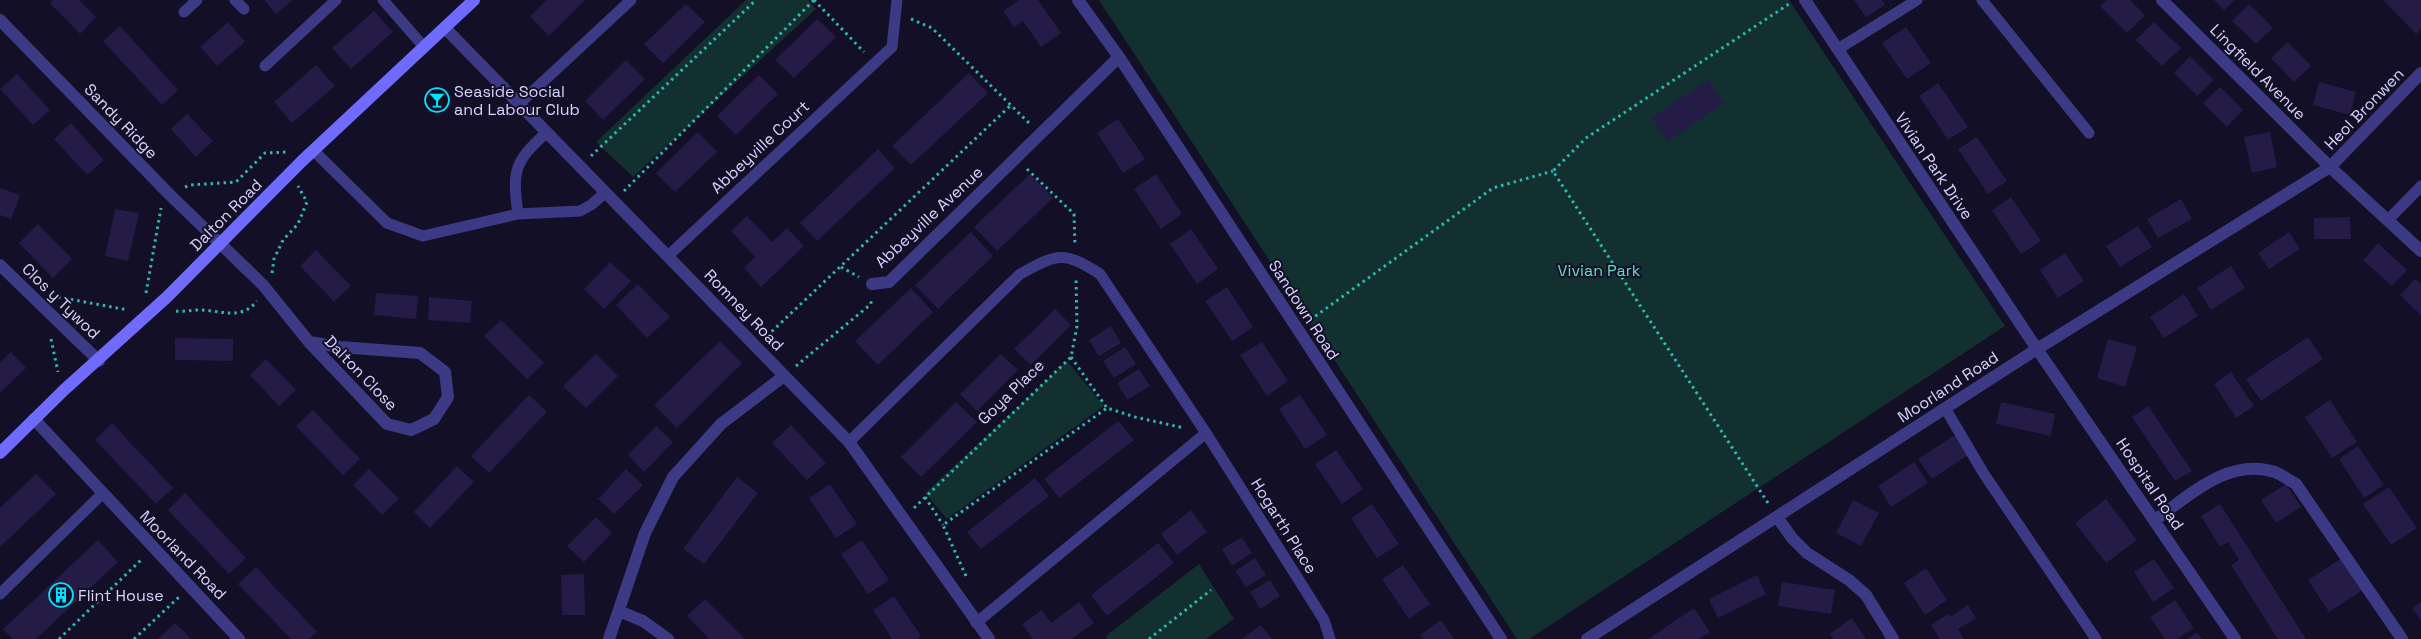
<svg xmlns="http://www.w3.org/2000/svg" width="2421" height="639" font-family="'Space Grotesk',sans-serif">
<style>
.green{fill:#12302f}
.building{fill:#241b47}
.lines{fill:none;stroke-linecap:round;stroke-linejoin:round}
.path{stroke:#2fb8b0;stroke-width:3;stroke-dasharray:2.5 4;stroke-linecap:butt}
.lane{stroke:#3d3a85;stroke-width:11}
.street{stroke:#3d3a85;stroke-width:12}
.secondary{stroke:#6f6bff;stroke-width:12}
.labels{text-anchor:middle;dominant-baseline:central;stroke-width:4;stroke-linejoin:round;paint-order:stroke}
.street-label{font-size:16px;fill:#d9d4ff;stroke:#130f26}
.poi-label{font-size:16px;fill:#d9d4ff;stroke:#130f26;text-anchor:start}
.park-label{font-size:16px;fill:#5fe0c0;stroke:#130f26}
</style>
<rect width="100%" height="100%" fill="#130f26"/>
<!-- green -->
<path class="green" d="M746 0H808L816 9 633 177 596 142Z
M1099 0H1789L2005 326 1529 639H1517Z
M1067 361 1104 406 947 519 925 493Z
M1199 564 1234 619 1206 639H1107L1106 636Z"/>
<!-- building -->
<path class="building" d="M53 0H79L96 17 80 34 50 3Z
M264 0H293L276 14Z
M547 0H585L549 36 530 16Z
M1019 0H1038L1061 33 1041 47 1023 21 1014 27 1003 11Z
M1854 0H1882L1885 5 1866 17Z
M2107 0H2130L2145 15 2127 33 2100 6Z
M2214 0H2235L2224 10Z
M2383 0H2421V29L2416 34Z
M686 4 705 22 663 63 644 44Z
M2249 4 2273 28 2256 44 2232 21Z
M374 11 393 32 351 69 332 48Z
M817 19 836 37 794 78 775 60Z
M228 22 245 42 217 66 200 47Z
M2154 22 2181 48 2162 66 2136 40Z
M120 26 178 90 162 105 103 41Z
M1906 27 1931 63 1907 79 1882 43Z
M2288 42 2311 66 2294 82 2271 58Z
M2190 56 2214 80 2197 96 2174 73Z
M626 60 645 79 603 120 585 101Z
M316 65 335 86 292 123 274 102Z
M969 73 988 93 911 165 892 146Z
M17 74 50 110 33 125 0 89Z
M759 75 778 94 736 135 717 116Z
M1708 80 1724 103 1668 141 1652 118Z
M2319 82 2356 92 2350 115 2313 105Z
M1938 83 1968 127 1948 140 1919 96Z
M2220 87 2243 110 2227 127 2203 103Z
M187 114 213 141 196 157 171 129Z
M1118 119 1145 159 1123 173 1097 133Z
M71 123 104 160 87 175 54 139Z
M698 132 717 152 675 192 656 173Z
M2270 132 2277 167 2252 173 2244 137Z
M1977 137 2007 181 1988 194 1958 149Z
M878 149 895 168 817 241 800 223Z
M1030 174 1053 198 997 251 974 227Z
M1156 174 1182 214 1161 229 1134 189Z
M0 188 20 195 11 219 0 215Z
M2011 197 2041 241 2021 254 1992 210Z
M2181 199 2192 219 2158 238 2147 219Z
M115 209 139 213 128 261 105 256Z
M747 216 772 242 787 228 804 246 761 287 744 268 755 257 731 231Z
M2350 217 2351 239H2314V218Z
M38 224 72 259 53 278 19 243Z
M2138 226 2152 247 2120 267 2106 246Z
M1191 229 1218 269 1197 284 1170 244Z
M971 232 993 256 938 309 915 285Z
M2289 232 2300 249 2269 269 2258 253Z
M2378 243 2407 270 2392 286 2363 260Z
M316 250 351 286 334 302 300 266Z
M2065 253 2084 281 2058 298 2040 270Z
M610 262 631 281 604 309 584 289Z
M2231 266 2245 288 2211 310 2197 288Z
M2415 279 2421 284V315L2400 295Z
M638 284 670 317 647 338 616 305Z
M1227 287 1253 327 1232 341 1205 301Z
M911 288 933 312 878 365 855 341Z
M376 293 418 296 416 319 374 315Z
M2184 294 2198 316 2164 338 2150 317Z
M429 297 472 301 470 323 428 320Z
M1055 309 1071 325 1031 365 1014 349Z
M501 320 544 363 527 379 484 336Z
M1111 326 1121 343 1099 356 1089 340Z
M2308 337 2323 359 2261 401 2246 379Z
M175 338 233 339V361L175 360Z
M2108 339 2137 347 2125 387 2097 378Z
M720 341 742 363 677 428 654 405Z
M1262 342 1288 381 1267 396 1240 355Z
M1125 347 1136 364 1114 378 1103 361Z
M11 352 26 368 0 393V363Z
M596 354 618 376 586 408 563 386Z
M1001 354 1018 370 977 411 960 394Z
M266 359 296 390 279 406 250 375Z
M1139 369 1150 386 1127 400 1117 383Z
M2231 372 2254 406 2236 418 2214 384Z
M529 395 547 412 489 473 471 456Z
M1300 395 1327 435 1305 449 1279 409Z
M2330 400 2357 442 2332 458 2305 417Z
M956 402 977 422 921 477 901 457Z
M2001 402 2055 414 2051 436 1996 424Z
M2148 406 2192 471 2175 481 2132 417Z
M313 410 360 459 343 475 296 426Z
M1118 421 1134 440 1059 498 1044 479Z
M112 423 173 488 156 504 95 440Z
M791 425 826 463 807 480 772 443Z
M656 426 673 442 644 472 628 455Z
M1955 435 1968 455 1932 479 1918 459Z
M2358 446 2384 485 2364 498 2339 459Z
M1336 450 1363 489 1342 504 1315 464Z
M1914 462 1928 483 1891 507 1878 486Z
M457 466 474 482 430 528 414 512Z
M369 469 399 499 382 515 353 485Z
M626 469 643 485 614 514 598 499Z
M36 474 56 494 0 547V508Z
M737 477 758 493 704 564 683 549Z
M1035 478 1049 496 981 549 967 532Z
M830 484 857 524 836 538 809 498Z
M2286 484 2301 507 2276 523 2261 500Z
M2389 487 2417 528 2391 545 2363 504Z
M185 493 246 558 229 574 168 510Z
M2106 499 2137 540 2106 563 2075 523Z
M1853 500 1879 513 1861 546 1836 533Z
M1372 504 1399 544 1377 558 1351 518Z
M2220 504 2240 535 2306 639H2278L2272 630 2231 565 2239 560 2228 542 2220 547 2201 516Z
M1191 510 1207 532 1177 555 1161 534Z
M596 517 612 533 584 562 567 546Z
M1242 537 1252 553 1232 566 1222 549Z
M98 540 118 562 36 639H13L3 629Z
M862 540 889 580 868 594 841 554Z
M1158 543 1174 563 1107 616 1091 595Z
M1255 558 1266 575 1246 587 1235 571Z
M2342 558 2363 590 2329 612 2308 580Z
M2154 559 2174 588 2153 602 2134 572Z
M1403 565 1430 604 1409 619 1382 579Z
M256 567 317 632 309 639H291L238 584Z
M1926 568 1947 600 1925 615 1904 583Z
M584 574 585 615H562L561 575Z
M1757 575 1766 594 1718 618 1709 599Z
M1270 580 1280 596 1260 609 1250 592Z
M1782 582 1835 590 1831 614 1778 606Z
M894 596 921 636 917 639H892L873 610Z
M705 599 745 639H709L687 616Z
M2175 600 2194 628 2177 639H2165L2150 617Z
M1079 602 1094 623 1071 639H1033L1022 624 1042 610 1051 623Z
M2421 602V620L2412 608Z
M1968 605 1976 618 1958 629 1964 639H1940L1931 625 1948 614 1950 617Z
M1694 608 1710 632 1699 639H1648Z
M1852 618 1866 639H1833L1830 634Z
M1441 620 1454 639H1423L1420 635Z
M175 623 191 639H158Z
M1261 625 1272 639H1242Z
M2197 632 2202 639H2187Z"/>
<g class="lines">
<!-- path -->
<path class="path" d="M814 0 864 52
M911 19 932 28 1029 123
M591 156 756 0
M1027 169 1074 214 1075 245
M185 187 190 185 236 182 265 153 288 152
M624 191 814 0
M841 267 859 277
M272 273 274 259 283 240 298 224 307 202 298 186
M146 293 161 208
M58 297 128 310
M176 311C183 312 191 310 199 310 220 310 241 321 257 301
M1310 320 1493 188 1553 171
M767 336 1011 105
M51 339 58 372
M1071 357 1107 408 1135 417 1184 428
M796 366 871 304V300
M925 497 943 525
M1768 503 1553 171 1586 138 1789 4
M914 508 1071 357 1077 326 1076 277
M966 576 943 525 1107 408
M59 639 143 558
M134 639 179 597
M1149 639 1211 590"/>
<!-- lane -->
<path class="lane" d="M235 0 244 9
M383 0 424 47
M1982 0 2089 133
M184 12 197 0
M1838 49 1917 0
M265 66 336 0
M518 105 631 0
M314 151 387 223 423 236 518 214 580 211 591 205 605 193
M518 214C512 171 514 162 546 133
M2388 220 2421 186
M669 255 892 47 897 0
M1945 408 1984 474 2096 639
M849 442 1020 274C1058 254 1062 250 1100 274L1206 433 1324 620 1330 639
M0 594 102 494
M976 623 1206 433"/>
<!-- street -->
<path class="street" d="M1078 0 1119 57 1501 639
M1805 0 2037 349 2235 639
M2162 0 2330 167 2421 251
M0 20 169 194 263 285 309 342 387 424 411 430 434 419 448 397 445 372 420 353 340 347 309 342
M445 28 849 442 989 639
M0 265 99 361
M872 284 889 282 1119 57
M34 419 239 639
M1777 517 1792 538 1807 553 1849 580 1866 595 1893 639
M2155 520C2190 495 2229 457 2275 472 2282 475 2289 480 2296 484L2402 639
M619 611 643 621 668 639
M609 639 645 533 673 477 721 424 784 376
M1587 639 2037 349 2330 167 2421 73"/>
<!-- secondary -->
<path class="secondary" d="M0 453 64 390 167 297 302 161 474 0"/>
</g>
<!-- icons -->
<defs>
<g id="bar-ring" transform="scale(1.25)"><circle r="9.5" fill="#130f26" stroke="#00e5ff" stroke-width="1.5"/><path d="M-6-5H6L.8 .8V4.5H3.5V6h-7V4.5H-.8V.8Z" fill="#00e5ff"/></g>
<g id="building-ring" transform="scale(1.25)"><circle r="9.5" fill="#130f26" stroke="#00e5ff" stroke-width="1.5"/><path d="M-4-6H4V6H1V3H-1V6H-4ZM-2.5-4.3h1.7v1.8h-1.7ZM.8-4.3h1.7v1.8H.8ZM-2.5-1h1.7V.8h-1.7ZM.8-1h1.7V.8H.8Z" fill="#00e5ff"/></g>
</defs>
<g fill-rule="evenodd">
<use href="#bar-ring" x="437" y="100"/>
<use href="#building-ring" x="61" y="595"/>
</g>
<g class="labels">
<!-- street labels -->
<g class="street-label">
<text transform="translate(2258 72) rotate(45)">Lingfield Avenue</text>
<text transform="translate(2364 109) rotate(-46)">Heol Bronwen</text>
<text transform="translate(121 121) rotate(46)">Sandy Ridge</text>
<text transform="translate(760 147) rotate(-43)">Abbeyville Court</text>
<text transform="translate(1934 166) rotate(56)">Vivian Park Drive</text>
<text transform="translate(226 215) rotate(-45)">Dalton Road</text>
<text transform="translate(929 217) rotate(-43)">Abbeyville Avenue</text>
<text transform="translate(61 301) rotate(44)">Clos y Tywod</text>
<text transform="translate(744 310) rotate(46)">Romney Road</text>
<text transform="translate(1304 310) rotate(57)">Sandown Road</text>
<text transform="translate(361 373) rotate(46)">Dalton Close</text>
<text transform="translate(1948 387) rotate(-33)">Moorland Road</text>
<text transform="translate(1011 392) rotate(-44)">Goya Place</text>
<text transform="translate(2150 484) rotate(56)">Hospital Road</text>
<text transform="translate(1284 526) rotate(58)">Hogarth Place</text>
<text transform="translate(183 555) rotate(46)">Moorland Road</text>
</g>
<!-- poi labels -->
<g class="poi-label">
<text x="454" y="91">Seaside Social<tspan x="454" dy="18">and Labour Club</tspan></text>
<text x="78" y="595">Flint House</text>
</g>
<!-- park labels -->
<g class="park-label">
<text x="1599" y="270">Vivian Park</text>
</g>
</g>
</svg>
